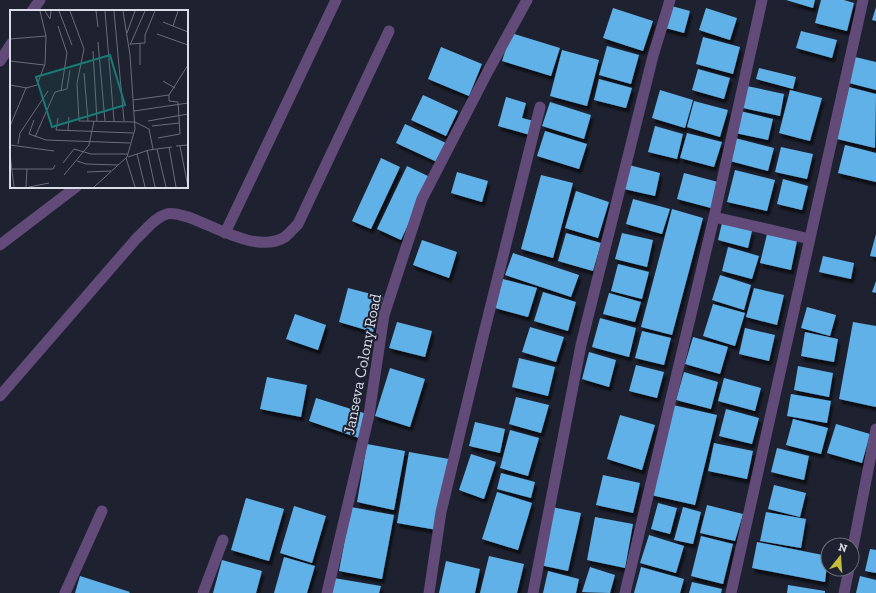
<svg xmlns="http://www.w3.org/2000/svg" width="876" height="593" font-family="'Zilla Slab',serif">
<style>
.building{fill:#61b1e7;filter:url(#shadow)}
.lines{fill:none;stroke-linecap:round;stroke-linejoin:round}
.minor{stroke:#624b79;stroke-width:11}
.labels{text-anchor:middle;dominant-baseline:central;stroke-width:4;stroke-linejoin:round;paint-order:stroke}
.street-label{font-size:16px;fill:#dadde7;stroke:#1e2230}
.inset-road{fill:none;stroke:#696d79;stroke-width:1}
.view{fill:#197b74;fill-opacity:0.15;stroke:#197b74;stroke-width:2}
.inset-edge{fill:none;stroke:#dadde7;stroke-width:2}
</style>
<defs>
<filter id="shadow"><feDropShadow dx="2.5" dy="4.5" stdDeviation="1" flood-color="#0009"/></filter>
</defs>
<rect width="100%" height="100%" fill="#1e2230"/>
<!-- building -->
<path class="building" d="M786 0H815L813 8Z
M821 0H844L854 3 847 31 815 23Z
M668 5 690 11 684 33 662 27Z
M876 7V21L872 20Z
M613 8 653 21 643 51 603 38Z
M706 8 737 18 730 40 699 30Z
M801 31 837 40 832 58 796 48Z
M511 33 560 48 551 76 502 61Z
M703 37 740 47 733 74 696 64Z
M607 46 639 55 631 84 599 75Z
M441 47 482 64 469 96 428 79Z
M562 50 599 60 587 106 550 96Z
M855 57 876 62V90L849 83Z
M759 68 796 77 793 89 756 79Z
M698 69 730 78 724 99 692 90Z
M599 79 632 88 626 108 594 100Z
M747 86 784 94 780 116 743 108Z
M849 87 876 94 875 148 837 139Z
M660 90 693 100 685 128 652 118Z
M790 90 822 98 810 141 779 133Z
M423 95 458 111 446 136 411 120Z
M506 97 526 103 522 118 534 121 530 135 498 126Z
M694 101 728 110 720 137 687 127Z
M550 102 591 115 584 139 542 126Z
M740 111 773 119 768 140 735 133Z
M405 124 446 143 437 162 396 143Z
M655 126 683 134 677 159 648 152Z
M545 131 587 144 579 169 537 156Z
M687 133 722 142 714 167 680 158Z
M735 138 774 148 768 171 730 161Z
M845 145 876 153V182L838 173Z
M781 147 813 154 807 179 775 172Z
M381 158 400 167 371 229 352 221Z
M629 165 660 173 655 196 624 189Z
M407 166 430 177 401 240 377 229Z
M735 170 775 180 767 211 727 202Z
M457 172 488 181 482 202 451 193Z
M684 173 718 182 711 208 677 199Z
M541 175 573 183 553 258 521 249Z
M783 179 808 186 802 210 777 204Z
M576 191 609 202 598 238 565 228Z
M633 199 670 209 662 234 626 224Z
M672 209 703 218 672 335 641 327Z
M722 223 752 231 748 248 718 240Z
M566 233 601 243 593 271 558 261Z
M622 233 653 240 647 267 615 259Z
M767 234 797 241 791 270 760 263Z
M876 234V257L870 256Z
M422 240 457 252 449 278 413 265Z
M728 247 759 256 752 279 722 271Z
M513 253 579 275 571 297 505 275Z
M823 256 854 263 851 279 819 272Z
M618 264 649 272 642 299 611 291Z
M720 275 751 285 744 310 712 300Z
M503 279 537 288 528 317 495 308Z
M876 281V293L872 292Z
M348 288 383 297 373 332 339 322Z
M754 288 784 295 777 325 746 317Z
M543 292 576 302 568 331 534 321Z
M609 293 641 302 635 322 603 314Z
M713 304 745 313 735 346 703 336Z
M807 307 836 315 830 336 801 328Z
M295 314 326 325 318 350 286 339Z
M600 318 636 328 629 357 592 347Z
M397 322 432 331 425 357 389 348Z
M853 322 876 326V407L839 399Z
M530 327 564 337 556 362 522 352Z
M745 328 775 335 769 361 739 354Z
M642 331 671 338 664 365 635 358Z
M805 332 838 339 834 362 801 356Z
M693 337 728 347 720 374 685 364Z
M589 352 616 360 609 387 582 379Z
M519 358 555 367 548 396 512 387Z
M636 365 664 372 657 398 629 391Z
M798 366 833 373 829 397 794 390Z
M390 368 425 379 410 427 375 416Z
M684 372 718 382 711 409 676 400Z
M267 377 307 385 301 417 260 409Z
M724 378 761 388 755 411 718 401Z
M791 394 831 401 827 423 787 416Z
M516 397 549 405 541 433 509 424Z
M316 398 367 414 359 438 309 421Z
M673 405 717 415 695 505 651 495Z
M726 409 759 418 752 444 719 436Z
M620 415 655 425 642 470 607 459Z
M793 419 828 428 821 454 786 445Z
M475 422 505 429 500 453 469 446Z
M836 424 870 434 862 463 827 453Z
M510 430 539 438 528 476 500 468Z
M714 443 753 451 747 479 708 471Z
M367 444 405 451 394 510 357 502Z
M777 448 809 456 804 480 771 472Z
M409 452 449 459 437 530 397 523Z
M471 454 496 462 484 499 459 490Z
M501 473 535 482 531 498 497 489Z
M603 475 640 483 633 513 596 505Z
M774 485 806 493 800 517 768 509Z
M497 492 532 503 518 550 482 539Z
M246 498 284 509 269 561 231 550Z
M658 503 677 508 670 534 651 529Z
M707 505 743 514 735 541 700 533Z
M294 506 326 516 312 563 280 553Z
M351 507 394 515 382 579 339 571Z
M552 507 581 513 568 571 540 565Z
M683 507 701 512 693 544 674 540Z
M766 512 806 519 801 548 760 541Z
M595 517 633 524 625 568 587 560Z
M649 535 684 546 676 573 640 563Z
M701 536 733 544 723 584 691 576Z
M757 542 828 556 825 582 752 568Z
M870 549 876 550V573L865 571Z
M489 556 524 564 517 593H480Z
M284 557 315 566 307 593H274Z
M222 560 262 571 256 593H213Z
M446 561 480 569 475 593H439Z
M590 567 615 575 610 593 582 592Z
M641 567 684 579 680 593H634Z
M548 571 579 579 576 593H543Z
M80 576 130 592 129 593H75Z
M860 576 876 580V593H856Z
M334 578 381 586 379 593H331Z
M692 582 722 589 721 593H689Z
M788 585 825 591V593H787Z"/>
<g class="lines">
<!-- minor -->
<path class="minor" d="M32 11 40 0
M0 61 11 44
M714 217 810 239
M225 233 336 0
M0 245 76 187
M0 396 136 239C145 231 155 217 167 214 173 212 183 216 188 217 214 226 258 254 285 237 289 234 294 228 298 224L389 31
M852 552 876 429
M65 593 102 511
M203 593 223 540
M327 593 369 415 384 315 422 199 487 73 527 0
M429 593 441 512 482 341 540 107
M533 593 581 345 653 56 670 0
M625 593 714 217 762 0
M731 593 863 0
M844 593 849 569"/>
</g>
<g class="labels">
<!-- street labels -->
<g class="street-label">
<text transform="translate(362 364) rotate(-79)">Janseva Colony Road</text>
</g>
</g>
<!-- overview -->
<g transform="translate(10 10)">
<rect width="178" height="178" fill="#1e2230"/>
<path class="inset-road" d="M35 1 40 9 41 1M49 1 62 35M60 1 74 39 67 73 69 111 125 112 139 119 143 139M86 1 88 17M95 1 104 111M104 1 114 111M153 12 178 22M48 16 57 43 51 81M163 16 168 1M117 23 125 1M147 24 178 35M0 29 36 26M88 32 95 111M121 34 135 33V25L145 1M120 35 135 1M83 41 87 111M0 51 34 55M130 55V34M74 63 78 111M153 71 165 78M0 75 17 78M123 90 159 85M124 101 178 93M48 108 46 120 123 123M24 110 19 124 36 130 120 133M138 111 178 104M0 116 16 78 27 75 35 54 36 26 30 1M142 116 169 113M58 120 59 107M25 127 45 82 57 79 60 60M148 128 170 124 168 92 159 91V85L178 55M8 134 10 123 38 81M0 135 44 141M166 136 178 135M170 136 178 177M159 137 166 177M147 139 156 177M137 140 145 177M0 144 4 177M127 144 135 177M118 147 139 140 162 137M116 148 125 177M67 151 76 154 108 155M53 153 64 139 81 144H118M1 159H43L45 155M77 162 101 161M54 165 79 135 84 111M16 177 17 159M19 177 39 173M84 177 117 147 125 119 120 45 113 1"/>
<path class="view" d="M100 45 115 95 42 117 26 67Z"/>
<rect width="178" height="178" class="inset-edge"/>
</g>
<!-- north arrow -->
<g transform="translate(840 557) rotate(17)"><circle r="19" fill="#1e2230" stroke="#696d79"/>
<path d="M0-3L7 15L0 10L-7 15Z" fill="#c4bd3e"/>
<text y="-6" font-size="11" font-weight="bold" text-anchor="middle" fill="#dadde7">N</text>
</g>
</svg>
